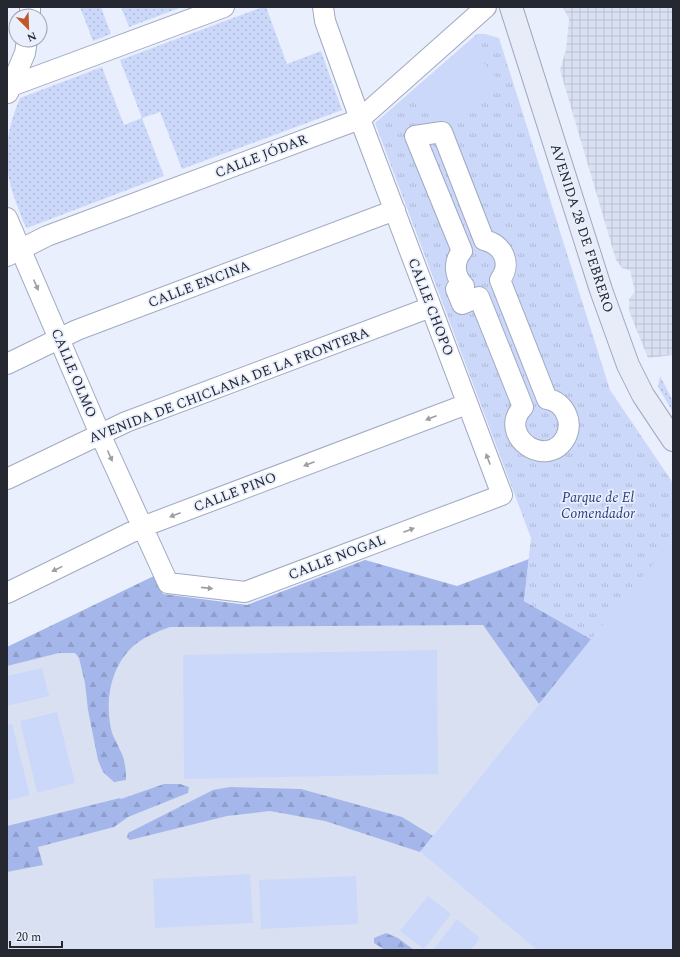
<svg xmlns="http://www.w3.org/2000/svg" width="680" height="957" font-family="Spectral,serif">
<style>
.built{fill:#d9e0f2}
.industrial{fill:url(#industrial-grid)}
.grass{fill:url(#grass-dots)}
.forest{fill:url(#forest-firs)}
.park{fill:url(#park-tufts)}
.pitch{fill:#ccd8f9}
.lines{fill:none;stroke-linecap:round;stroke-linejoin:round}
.street-casing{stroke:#a0a9c0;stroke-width:22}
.secondary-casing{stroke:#a0a9c0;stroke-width:24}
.street{stroke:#fff;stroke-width:20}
.secondary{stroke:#e8ecf9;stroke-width:22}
.oneway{fill:#9d9ea2}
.labels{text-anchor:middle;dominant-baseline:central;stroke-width:3.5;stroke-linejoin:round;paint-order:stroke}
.street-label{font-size:14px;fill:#252831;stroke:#e9effd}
.park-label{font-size:14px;font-style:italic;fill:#2c3c79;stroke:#e9effd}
</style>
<defs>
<pattern id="industrial-grid" width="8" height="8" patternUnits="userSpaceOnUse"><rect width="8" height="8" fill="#d9e0f2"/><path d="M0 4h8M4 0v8" fill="none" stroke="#bac0d0"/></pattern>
<pattern id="grass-dots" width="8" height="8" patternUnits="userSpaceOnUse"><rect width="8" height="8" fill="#ccd8f9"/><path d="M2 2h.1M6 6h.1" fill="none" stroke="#afb9d6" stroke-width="1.8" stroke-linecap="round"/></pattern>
<pattern id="forest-firs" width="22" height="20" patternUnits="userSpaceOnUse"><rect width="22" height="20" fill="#a5b7ea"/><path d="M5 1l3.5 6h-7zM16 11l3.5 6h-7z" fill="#8e9dc9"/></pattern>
<pattern id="park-tufts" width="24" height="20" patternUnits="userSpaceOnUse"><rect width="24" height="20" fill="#ccd8f9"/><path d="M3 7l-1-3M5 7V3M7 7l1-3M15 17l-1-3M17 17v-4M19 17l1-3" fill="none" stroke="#afb9d6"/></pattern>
</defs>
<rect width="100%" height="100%" fill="#e9effd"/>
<!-- built -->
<path class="built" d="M529 559 524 601 591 639 420 852 537 950H7V647L154 576 163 594 247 605 365 560 457 586Z"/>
<!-- industrial -->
<path class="industrial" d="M563 7H673V355L648 358 629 311V299L635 292 630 270 622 268 616 260 560 70 566 50 569 19Z"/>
<!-- grass -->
<path class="grass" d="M80 7H101L111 34 93 41Z
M121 7H182L129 27Z
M263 7H266L287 64 321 51 342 110 182 169 160 112 142 118 164 176 27 228C22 221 20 212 17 205 2 167 4 136 20 98L102 67 124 125 142 118 120 60Z
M660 376 673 401V412L658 387Z"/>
<!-- forest -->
<path class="forest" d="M673 540 554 696 539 704 483 625 170 627C158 631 147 636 137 643 110 664 104 702 112 733 114 739 118 744 120 750 125 759 126 770 126 780L114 782 103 772 98 760 88 710 85 683 79 658 75 653H59L7 666V647L154 576 163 594 247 605 365 560 457 586 529 559 524 601 591 639Z
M164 784H180L189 787 188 793 128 817 114 827 38 847 43 865 7 872V826L120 798 121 799Z
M230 787 301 789 402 817 433 836 420 852 325 821 270 811 227 816 130 840 127 838 128 833 213 790Z
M386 933 398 938 414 950H385L374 943V938Z"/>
<!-- park -->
<path class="park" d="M477 34H485L499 38 610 390 673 483V540L591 639 524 601 531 538 375 123Z"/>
<!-- pitch -->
<path class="pitch" d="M467 43 499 81 441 126 411 92Z
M673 540V950H537L420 852 591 639Z
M437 650 438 774 184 779 183 655Z
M42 668 49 696 7 706V676Z
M57 712 75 783 37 793 20 721Z
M12 724 30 795 7 801V725Z
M250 874 253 923 155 928 153 879Z
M356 876 358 924 261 929 259 880Z
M428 896 451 914 424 949 400 931Z
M457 919 480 938 471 950H433Z"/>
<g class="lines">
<!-- street casing -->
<g class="street-casing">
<path id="street" d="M30 16V7
M11 86 224 7
M8 93 25 53 27 40
M442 132 484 240C504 245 512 264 500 280L547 399C556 400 564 407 567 416 570 423 569 430 566 437 547 472 496 435 523 407L479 297 462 304 456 289 464 286C454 276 453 262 462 251L415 136Z
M7 218 100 434 168 583 245 592 502 495 360 119 325 21 323 7
M7 256 47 236 360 119 486 7
M7 364 77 330 395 210
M7 479 126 422 431 307
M7 593 142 527 467 404"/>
</g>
<!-- secondary casing -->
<g class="secondary-casing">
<path id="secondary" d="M511 7 601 290 628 365 643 395 673 440"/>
</g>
<!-- street -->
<use href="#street" class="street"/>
<!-- secondary -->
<use href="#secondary" class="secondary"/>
</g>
<!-- one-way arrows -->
<defs><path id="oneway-solid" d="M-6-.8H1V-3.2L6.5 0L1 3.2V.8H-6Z"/></defs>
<g class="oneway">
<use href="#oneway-solid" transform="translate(36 285) rotate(66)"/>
<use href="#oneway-solid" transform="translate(431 418) rotate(159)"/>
<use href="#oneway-solid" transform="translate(110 456) rotate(66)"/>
<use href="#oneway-solid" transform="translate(488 459) rotate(-111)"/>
<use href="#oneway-solid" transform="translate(309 464) rotate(159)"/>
<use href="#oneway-solid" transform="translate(175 515) rotate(159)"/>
<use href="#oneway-solid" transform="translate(409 530) rotate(-21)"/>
<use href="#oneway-solid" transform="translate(57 569) rotate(154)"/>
<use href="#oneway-solid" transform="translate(207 588) rotate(6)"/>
</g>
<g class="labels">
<!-- street labels -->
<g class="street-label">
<text transform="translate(261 156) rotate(-21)">CALLE JÓDAR</text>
<text transform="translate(582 228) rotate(72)">AVENIDA 28 DE FEBRERO</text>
<text transform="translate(199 284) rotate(-21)">CALLE ENCINA</text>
<text transform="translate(431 307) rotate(69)">CALLE CHOPO</text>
<text transform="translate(74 373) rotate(67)">CALLE OLMO</text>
<text transform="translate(229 385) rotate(-21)">AVENIDA DE CHICLANA DE LA FRONTERA</text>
<text transform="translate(235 492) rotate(-21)">CALLE PINO</text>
<text transform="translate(337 557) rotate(-21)">CALLE NOGAL</text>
</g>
<!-- park labels -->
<g class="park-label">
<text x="598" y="497">Parque de El<tspan x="598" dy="16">Comendador</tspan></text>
</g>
</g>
<!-- border -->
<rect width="680" height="957" fill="none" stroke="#252831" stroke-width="16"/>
<!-- north arrow -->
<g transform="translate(28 28) rotate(157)"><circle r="19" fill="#e9effd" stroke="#9b9fab"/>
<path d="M0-3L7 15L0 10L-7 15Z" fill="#bf582d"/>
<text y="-6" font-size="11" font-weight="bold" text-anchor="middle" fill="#252831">N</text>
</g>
<!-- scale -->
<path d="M10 941v6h52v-6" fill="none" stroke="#252831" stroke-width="2"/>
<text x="16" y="941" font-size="12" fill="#252831" stroke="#e9effd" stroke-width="3" paint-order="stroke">20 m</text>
</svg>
